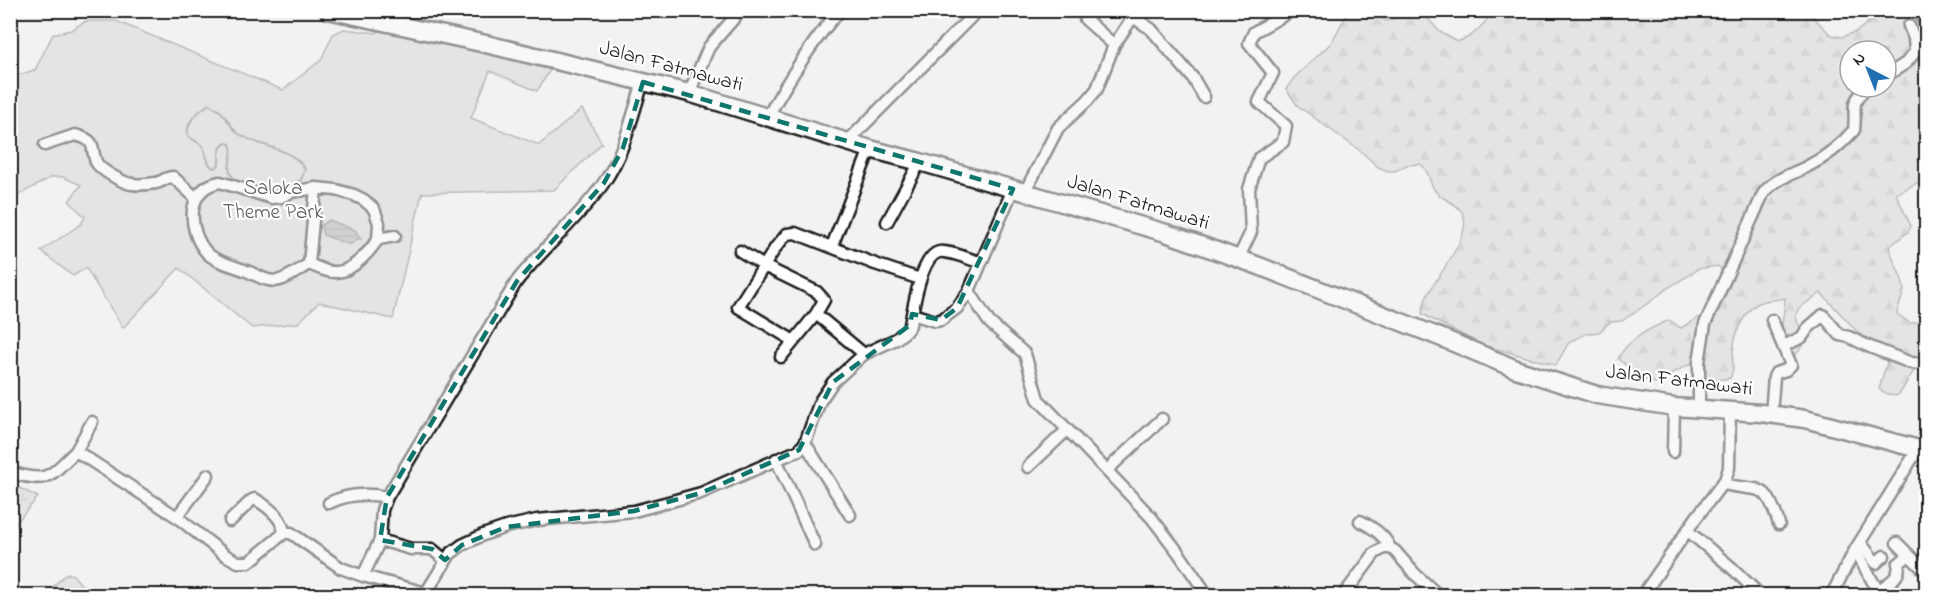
<svg xmlns="http://www.w3.org/2000/svg" width="1937" height="606" font-family="'Indie Flower',sans-serif">
<style>
.forest{fill:url(#forest-firs);stroke:#777;stroke-width:1.5;fill-rule:evenodd}
.wetland{fill:url(#wetland-marsh);stroke:#777;stroke-width:1.5}
.green{fill:#d2d2d2;stroke:#777;stroke-width:1.5}
.water{fill:url(#water-rules);stroke:#707070;stroke-width:1.5}
.lines{fill:none;stroke-linecap:round;stroke-linejoin:round}
.stream{stroke:#707070;stroke-width:2}
.minor-casing{stroke:#1c1c1c;stroke-width:15}
.highway-casing{stroke:#1c1c1c;stroke-width:21}
.minor{stroke:#fff;stroke-width:10}
.highway{stroke:#fff;stroke-width:16}
.marked{fill:none;stroke:#0f766e;stroke-width:4.5;stroke-dasharray:12 8;stroke-linejoin:round}
.labels{text-anchor:middle;dominant-baseline:central;stroke-width:4.5;stroke-linejoin:round;paint-order:stroke}
.street-label{font-size:21px;fill:#1c1c1c;stroke:#fff}
.park-label{font-size:21px;fill:#5c5c5c;stroke:#fff}
</style>
<defs>
<pattern id="forest-firs" width="22" height="20" patternUnits="userSpaceOnUse" patternTransform="scale(1.5)"><rect width="22" height="20" fill="#d2d2d2"/><path d="M5 1l3.5 6h-7zM16 11l3.5 6h-7z" fill="#b4b4b4"/></pattern>
<pattern id="wetland-marsh" width="20" height="14" patternUnits="userSpaceOnUse" patternTransform="scale(1.5)"><rect width="20" height="14" fill="#d2d2d2"/><path d="M1 5h8M5 5V1M11 12h8M15 12V8" fill="none" stroke="#b4b4b4"/></pattern>
<pattern id="water-rules" width="6" height="5" patternUnits="userSpaceOnUse" patternTransform="scale(1.5)"><rect width="6" height="5" fill="#a8a8a8"/><path d="M0 2.5h6" fill="none" stroke="#888"/></pattern>
</defs>
<rect width="100%" height="100%" fill="#f2f2f2"/>
<filter id="ink" filterUnits="userSpaceOnUse"><feTurbulence type="fractalNoise" baseFrequency=".0167" numOctaves="2"/><feDisplacementMap in="SourceGraphic" scale="12" xChannelSelector="R" yChannelSelector="G"/><feConvolveMatrix kernelMatrix="1 2 1 2 8 2 1 2 1" color-interpolation-filters="sRGB"/></filter>
<g filter="url(#ink)">
<!-- forest -->
<path class="forest" d="M1351 11H1372L1386 21C1392 20 1397 18 1398 11H1421L1440 32 1458 42C1460 40 1464 39 1467 38 1476 33 1488 20 1492 11H1807L1831 35 1842 37 1856 32 1869 22 1892 11H1926V192L1919 182 1896 194 1911 226 1908 232 1889 247C1892 260 1904 278 1904 290 1903 298 1898 305 1897 314L1910 323 1926 321V361C1921 365 1915 369 1911 375 1900 390 1902 405 1879 389L1889 356 1866 341 1821 293 1799 308 1796 314 1797 321 1806 338 1799 351 1794 356C1791 353 1785 350 1783 346 1778 339 1785 309 1785 298 1778 300 1768 300 1761 302 1743 309 1733 337 1733 355 1732 364 1735 371 1730 378L1709 381 1705 380 1703 366 1688 365 1655 383 1642 378 1618 359C1626 340 1651 328 1669 320L1681 328 1703 315 1725 297 1731 282 1718 266 1697 269 1693 273 1669 287 1650 302 1622 321 1610 322 1599 332 1586 334 1573 340 1568 344 1556 365 1482 345 1422 314C1423 309 1424 302 1427 296 1436 277 1475 233 1462 212 1455 202 1443 200 1436 192 1428 183 1431 172 1420 164L1407 165 1395 171H1388L1378 167 1363 153 1298 106 1286 89 1294 78 1331 43 1348 12ZM1850 51H1886V87H1850Z"/>
<!-- wetland -->
<path class="wetland" d="M11 484 38 497 11 529Z
M67 573 73 575 90 595H44Z"/>
<!-- green -->
<path class="green" d="M86 21H116L283 90 321 60 333 34 344 29 377 33 379 25 555 62 537 91 490 71 471 118 539 145 582 109 602 143 554 190 422 193 393 319 319 302 298 323 252 328 179 268 123 328 86 268 73 276 41 251 81 224 85 217 69 201 81 185 63 177H52L11 199V77L35 70 53 34 71 30Z"/>
<!-- water -->
<path class="water" d="M329 220 355 230 361 239H357L350 245 323 235 321 225Z"/>
<g class="lines">
<!-- stream -->
<path class="stream" d="M209 104C213 107 218 109 221 112 228 118 231 129 239 134 260 148 290 146 305 169L301 180C295 182 289 186 283 187 268 189 235 190 230 172 227 163 235 154 230 144L226 143C218 147 219 155 219 164L217 167 213 168 209 164 203 146 188 136C185 122 198 112 209 104Z"/>
<!-- minor casing -->
<g class="minor-casing">
<path id="minor" d="M1918 10 1926 24
M1133 17 1151 29 1193 78 1204 97
M1085 19 1114 45
M1886 76 1906 63 1915 52 1914 38 1909 26
M689 93 709 47 741 10
M767 118C788 80 811 43 840 10
M848 141 978 10
M45 145 75 135C98 141 90 146 96 162 100 170 123 183 132 184 139 185 149 184 156 183 163 182 165 177 173 177L196 198
M316 188 309 264C317 267 327 273 337 272 353 271 370 251 378 239L395 236
M1025 192 1058 128 1088 100 1097 89 1114 45 1133 17 1131 10
M887 222 920 162
M832 246 870 149
M740 251 764 266 817 292 824 300 816 314 781 357
M1238 259 1251 232 1249 189 1259 158 1283 142 1286 126 1259 102 1273 73 1249 43 1254 32 1293 10
M309 264C300 269 290 277 280 280 268 283 259 276 249 272 236 266 217 263 207 253 187 231 185 188 220 182L272 198 281 197 291 192 316 188 336 190 354 195 364 200 374 209 379 223 378 239
M969 291 989 322 1025 354 1038 399 1151 517 1178 552 1208 596
M816 314 864 354
M912 314 935 321 941 320 957 308 969 291 1013 189
M794 341 738 307 776 247 787 234 795 233 875 264 920 279
M1784 346 1802 337 1808 328 1823 315 1840 335 1849 337 1870 347 1911 363 1926 364
M1699 409V362L1705 324 1763 194C1774 178 1794 174 1810 165 1828 156 1841 145 1854 130 1857 106 1848 106 1867 87
M1771 414 1774 377 1776 373 1786 370 1791 365 1772 320
M805 443 850 515
M76 451 92 422
M1673 452 1674 407
M776 459 815 545
M1028 467 1067 430
M1107 470 1162 419
M10 472C48 484 49 477 76 451L177 517 225 555 238 562H249L284 533H291L341 568 363 576 426 593 450 554 462 545 483 535 506 527 537 520 634 511 672 501 701 493 799 450 805 443 820 401 833 382 864 354 896 339 906 331 910 325C913 309 921 256 939 252 948 250 971 260 980 262
M1723 484C1761 493 1765 479 1779 524
M329 503C347 494 367 493 387 497
M177 517 208 475
M230 521 252 500 255 499C267 506 283 518 284 533
M1360 521C1372 527 1385 535 1390 548
M1688 531 1731 567 1761 596
M380 540 411 549H432L445 560
M1860 542 1876 563 1884 556
M1897 543 1909 555
M1855 550 1878 591C1887 584 1902 577 1898 564L1909 555 1925 571 1926 570
M363 576 380 540 382 510 387 497 517 281C544 247 578 219 603 184 624 154 632 117 643 82
M1343 596 1375 553 1384 548H1390L1395 551 1414 573 1439 596
M1642 596 1696 518 1725 480 1729 468 1730 411
M1831 596 1855 550 1918 449"/>
</g>
<!-- highway casing -->
<g class="highway-casing">
<path id="highway" d="M328 10 486 44 689 93 870 149 920 162 1166 233 1259 266 1442 338 1516 369 1597 395 1674 407 1761 413 1805 419 1926 451"/>
</g>
<!-- minor -->
<use href="#minor" class="minor"/>
<!-- highway -->
<use href="#highway" class="highway"/>
</g>
</g>
<!-- marked area -->
<path d="M0 0H1937V606H0ZM643 82 1013 189 957 308 941 320 912 314 910 325 833 382 799 450 701 493 634 511 506 527 462 545 445 560 432 549 380 540 387 497 517 281 604 183 623 148Z" fill="#f2f2f2" fill-opacity=".55" fill-rule="evenodd"/>
<path class="marked" d="M643 82 1013 189 957 308 941 320 912 314 910 325 833 382 799 450 701 493 634 511 506 527 462 545 445 560 432 549 380 540 387 497 517 281 604 183 623 148Z"/>
<g class="labels">
<!-- street labels -->
<g class="street-label">
<text transform="translate(671 67) rotate(15)">Jalan Fatmawati</text>
<text transform="translate(1138 203) rotate(17)">Jalan Fatmawati</text>
<text transform="translate(1679 381) rotate(7)">Jalan Fatmawati</text>
</g>
<!-- park labels -->
<g class="park-label">
<text x="273" y="189">Saloka<tspan x="273" dy="24">Theme Park</tspan></text>
</g>
</g>
<!-- margin -->
<rect width="1937" height="606" fill="none" stroke="#fff" stroke-width="36"/>
<rect x="18" y="18" width="1901" height="570" fill="none" stroke="#1c1c1c" stroke-width="2" filter="url(#ink)"/>
<!-- north arrow -->
<g transform="translate(1868 69) rotate(318)"><circle r="28" fill="#ffffff" stroke="#a4a4a4" stroke-width="1.5"/>
<path d="M0-4.5L10 22L0 15L-10 22Z" fill="#1f6fb2"/>
<text y="-9" font-size="16" font-weight="bold" text-anchor="middle" fill="#1c1c1c">N</text>
</g>
</svg>
